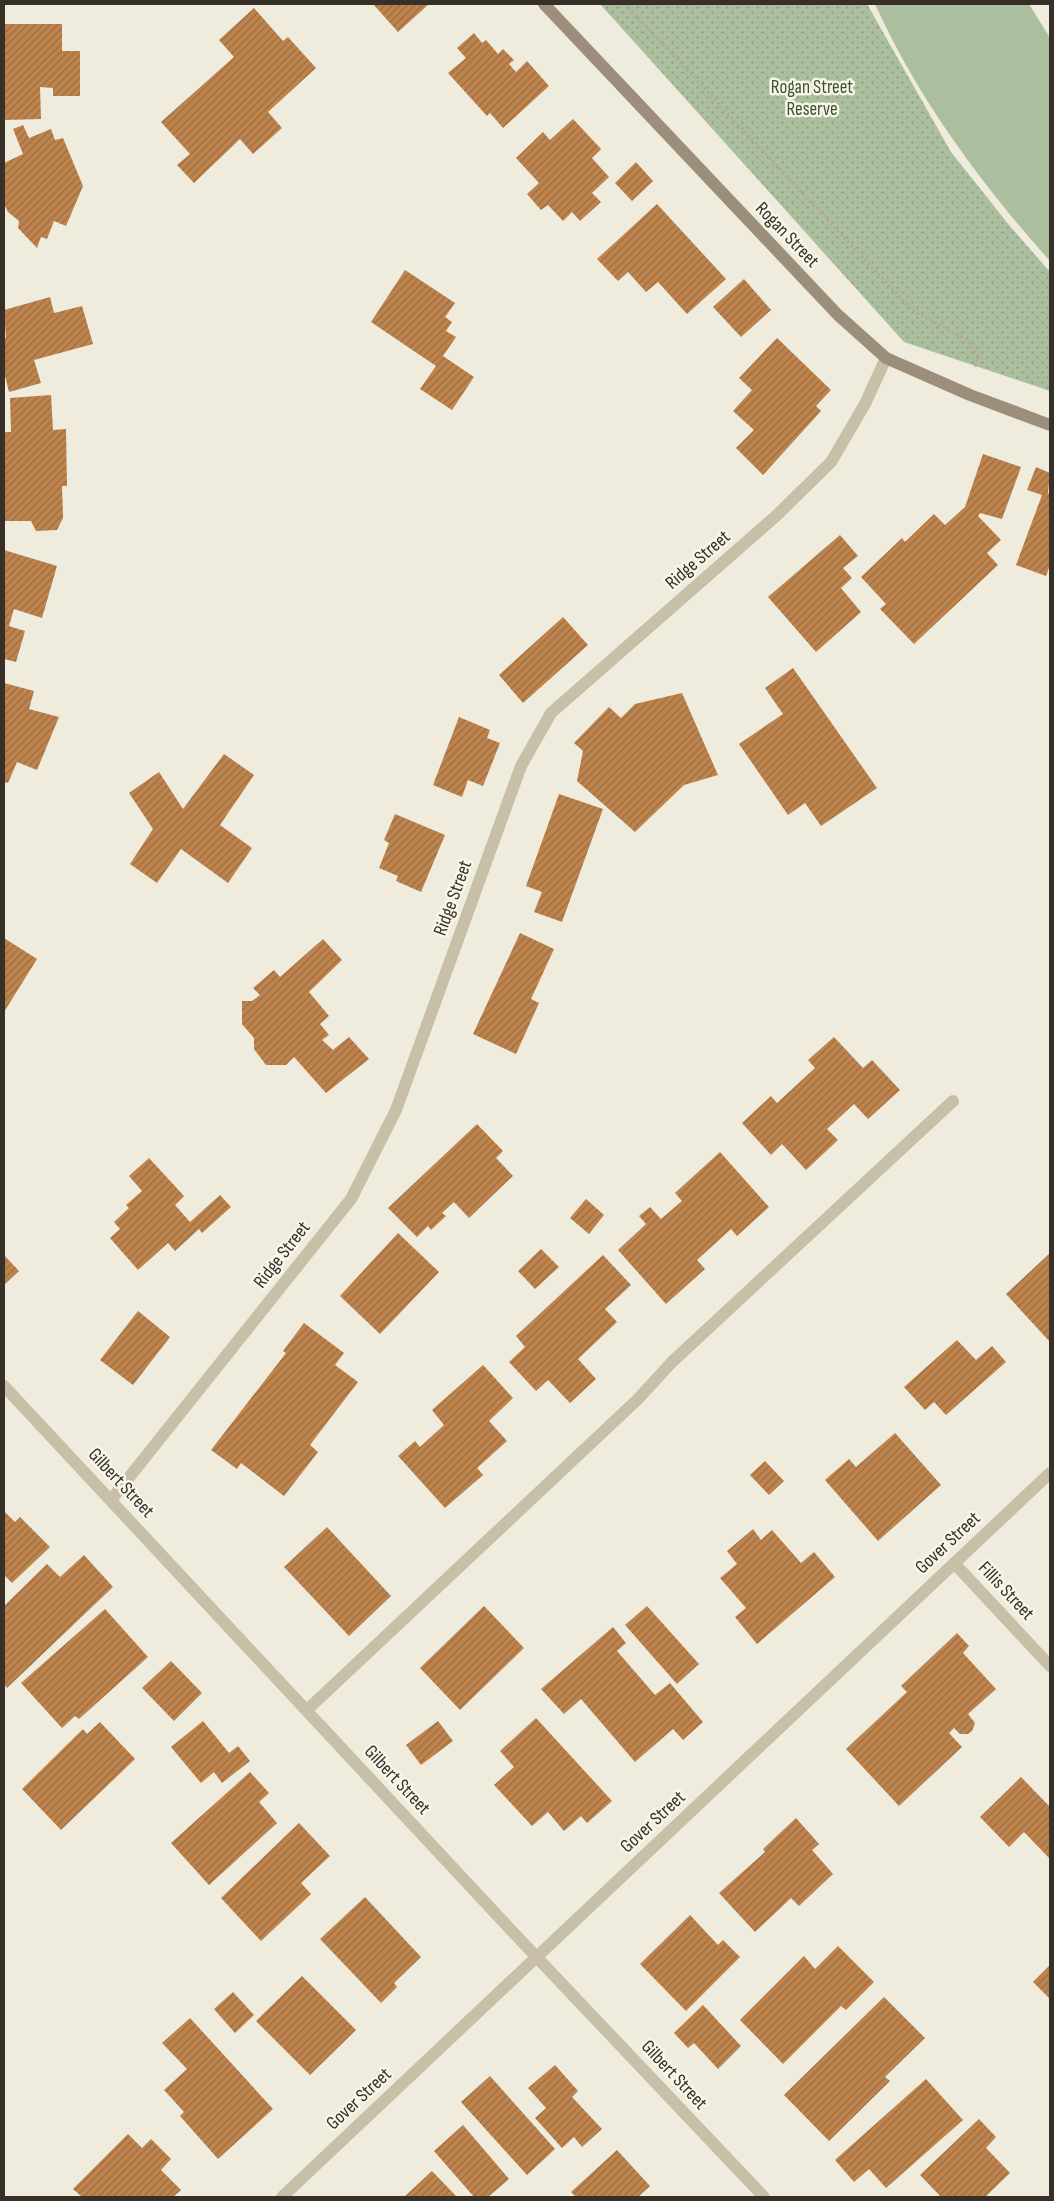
<svg xmlns="http://www.w3.org/2000/svg" width="1054" height="2201" font-family="'Sofia Sans Condensed',sans-serif">
<style>
.grass{fill:#abbf9e}
.park{fill:url(#park-dots)}
.building{fill:url(#building-hatch)}
.lines{fill:none;stroke-linecap:round;stroke-linejoin:round}
.path{stroke:#b4a994;stroke-width:3;stroke-dasharray:2.5 2.5;stroke-linecap:butt}
.lane{stroke:#c8bfa9;stroke-width:12}
.street{stroke:#c8bfa9;stroke-width:12}
.secondary{stroke:#9b8f7b;stroke-width:12}
.labels{text-anchor:middle;dominant-baseline:central;stroke-width:5;stroke-linejoin:round;paint-order:stroke}
.park-label{font-size:19px;fill:#3c522e;stroke:#f8f5e9}
.street-label{font-size:19px;fill:#363029;stroke:#f8f5e9}
</style>
<defs>
<pattern id="park-dots" width="8" height="8" patternUnits="userSpaceOnUse" patternTransform="scale(1.25)"><rect width="8" height="8" fill="#abbf9e"/><path d="M2 2h.1M6 6h.1" fill="none" stroke="#8c9c81" stroke-width="1.8" stroke-linecap="round"/></pattern>
<pattern id="building-hatch" width="6" height="6" patternUnits="userSpaceOnUse" patternTransform="scale(1.25)"><rect width="6" height="6" fill="#be844d"/><path d="M-1 1l2-2M0 6l6-6M5 7l2-2" fill="none" stroke="#9b6c40"/></pattern>
</defs>
<rect width="100%" height="100%" fill="#f0ecdd"/>
<!-- grass -->
<path class="grass" d="M875 4H1029L1050 38V261C981 184 918 99 875 4Z"/>
<!-- park -->
<path class="park" d="M600 4H867L951 152 1009 225 1050 272V391L904 342Z"/>
<!-- building -->
<path class="building" d="M373 4H429L398 32Z
M254 8 283 41 288 37 316 68 268 112 282 128 253 154 240 139 194 183 177 165 190 154 161 122 234 57 219 40Z
M5 24H62V51H80V96H53V88L40 87 41 119 4 120Z
M474 33 482 43 486 40 498 54 503 49 514 60 509 64 516 72 527 61 549 86 503 128 490 113 487 116 448 73 466 58 457 48Z
M573 119 601 149 592 158 609 177 592 193 601 202 580 221 572 212 563 221 548 205 541 210 527 194 539 183 516 158 543 132 550 140Z
M23 125 29 138 51 129 55 140 63 138 83 186 66 226 54 221 47 239 41 237 37 248 18 228 19 221 8 212 4 204V163L23 154 13 129Z
M636 162 653 181 632 201 615 183Z
M657 204 726 279 687 314 658 282 646 292 628 272 618 281 597 259Z
M405 270 455 303 445 317 452 322 446 331 456 337 443 356 474 377 452 410 420 389 436 366 371 322Z
M744 279 771 310 741 337 713 307Z
M50 297 54 313 82 306 93 344 34 360 41 383 9 392 4 372V339L6 338 4 310Z
M777 338 831 390 816 406 821 411 763 475 736 448 754 430 733 411 752 390 739 378Z
M51 395 53 430 66 429 67 486H62L63 518 57 530 36 531 31 521H5L4 432H11L10 398Z
M983 454 1021 467 1002 519 980 513 978 516 1001 540 987 553 998 565 914 644 880 609 886 604 861 577 902 538 905 542 934 514 945 525 965 507Z
M1036 467 1050 473 1048 493 1050 494V565L1046 576 1016 565 1042 495 1027 490Z
M840 535 858 556 843 568 852 578 841 588 861 612 816 652 768 597Z
M4 550 57 566 42 618 14 609 9 626 25 631 16 662 4 659Z
M563 617 588 645 523 703 499 675Z
M793 668 877 788 821 826 805 803 788 815 739 744 783 714 765 688Z
M4 683 34 691 29 709 59 717 37 770 17 762 8 783 4 782Z
M682 693 718 775 684 785 635 832 577 781 583 751 574 743 609 707 621 718 635 704Z
M459 717 490 730 487 738 500 743 483 786 468 780 462 797 433 785Z
M224 754 254 775 220 825 252 848 228 883 181 849 157 883 130 864 153 829 129 793 159 772 183 809Z
M559 794 603 809 562 922 534 912 542 892 526 886Z
M395 814 445 835 421 892 396 881 398 876 379 868 389 843 384 840Z
M520 933 554 949 531 999 539 1003 516 1054 473 1034Z
M4 938 37 959 4 1012Z
M323 939 342 960 309 992 329 1016 320 1024 329 1035 322 1040 333 1050 349 1037 369 1059 326 1093 294 1057 286 1065H266L254 1049V1038L242 1024V1001H252L260 995 253 988 274 970 280 977Z
M834 1037 863 1068 872 1060 900 1090 868 1119 854 1104 827 1129 838 1140 806 1170 782 1144 771 1155 742 1123 771 1096 777 1103 815 1068 808 1060Z
M477 1124 503 1151 496 1158 513 1176 469 1218 454 1202 442 1213 446 1216 431 1230 428 1226 417 1237 388 1208Z
M720 1152 769 1207 737 1236 731 1229 697 1260 705 1269 666 1304 618 1250 646 1224 639 1216 650 1207 661 1219 682 1201 675 1193Z
M149 1158 184 1196 175 1205 190 1222 220 1195 231 1207 202 1233 199 1229 175 1251 168 1243 138 1270 110 1238 120 1229 114 1222 129 1208 126 1205 142 1191 129 1176Z
M586 1199 604 1215 589 1234 570 1218Z
M398 1233 439 1272 380 1334 340 1296Z
M541 1249 559 1267 535 1289 518 1271Z
M1050 1253V1342L1006 1294Z
M4 1255 19 1271 4 1285Z
M603 1255 631 1285 605 1309 617 1322 578 1359 596 1379 570 1403 548 1380 536 1391 509 1362 525 1347 516 1336Z
M138 1311 170 1337 133 1385 100 1360Z
M304 1323 344 1353 335 1365 358 1382 310 1445 318 1452 284 1496 241 1463 237 1469 211 1450 286 1353 283 1351Z
M957 1340 976 1360 992 1346 1006 1362 946 1415 934 1402 925 1410 904 1387Z
M483 1365 513 1398 489 1421 507 1441 477 1468 483 1475 445 1508 398 1456 415 1441 420 1447 444 1425 432 1410Z
M895 1433 941 1485 878 1541 825 1480 849 1459 856 1467Z
M765 1461 784 1481 769 1495 750 1475Z
M4 1511 15 1522 20 1517 50 1547 12 1583 4 1575Z
M327 1527 391 1596 349 1636 284 1567Z
M753 1529 761 1540 772 1530 801 1563 814 1552 835 1577 757 1644 735 1617 746 1608 720 1578 737 1564 727 1551Z
M84 1555 113 1587 7 1688 4 1684V1606L47 1564 60 1577Z
M484 1606 524 1648 460 1710 420 1668Z
M647 1606 699 1664 677 1684 625 1625Z
M105 1609 148 1657 79 1719 75 1716 62 1728 21 1683Z
M613 1627 626 1643 617 1651 655 1695 670 1683 703 1722 683 1740 673 1729 635 1762 581 1699 564 1714 541 1689Z
M957 1633 969 1646 963 1653 996 1689 968 1714 975 1723 972 1731 968 1734H960L954 1728 949 1733 962 1747 899 1806 846 1749 907 1692 901 1686Z
M171 1661 202 1693 174 1721 142 1688Z
M536 1718 612 1801 587 1823 581 1816 564 1831 548 1812 532 1826 494 1785 514 1767 500 1751Z
M203 1721 229 1753 238 1746 250 1761 222 1783 214 1772 201 1783 171 1747Z
M438 1721 453 1741 421 1765 406 1745Z
M100 1722 135 1759 61 1830 22 1789 83 1729 87 1734Z
M250 1772 269 1793 259 1802 277 1823 209 1885 171 1843Z
M1021 1777 1050 1807V1859L1024 1832 1009 1847 980 1817Z
M796 1818 819 1844 812 1850 833 1874 799 1906 791 1898 755 1932 719 1893 765 1852 763 1849Z
M299 1823 330 1856 301 1883 311 1894 261 1941 221 1898Z
M365 1897 421 1957 394 1983 397 1987 381 2003 320 1939Z
M690 1915 718 1945 723 1940 740 1957 686 2011 640 1964Z
M838 1946 874 1982 846 2010 841 2006 783 2064 740 2020 804 1956 815 1969Z
M1050 1965V1999L1033 1982Z
M302 1976 356 2030 310 2075 256 2021Z
M233 1992 254 2015 235 2033 214 2009Z
M884 1997 925 2038 885 2077 890 2081 829 2141 784 2095Z
M703 2005 741 2046 718 2069 694 2043 688 2048 674 2033Z
M190 2018 273 2109 218 2159 180 2116 184 2112 164 2090 187 2069 162 2043Z
M555 2065 578 2091 572 2097 602 2129 582 2147 574 2137 562 2148 535 2118 546 2108 528 2088Z
M490 2076 555 2149 527 2175 461 2102Z
M926 2079 963 2120 886 2188 869 2169 854 2182 835 2160Z
M979 2119 996 2137 986 2148 1010 2173 985 2197H941L920 2175Z
M463 2125 509 2179 488 2197H474L434 2151Z
M128 2134 142 2148 151 2139 171 2159 161 2170 181 2190 173 2197H82L73 2189Z
M617 2150 650 2186 638 2197H576L571 2192Z
M432 2171 457 2197H404Z"/>
<g class="lines">
<!-- path -->
<path class="path" d="M625 4 912 310 967 340 978 356 975 368"/>
<!-- lane -->
<path class="lane" d="M307 1710 638 1399 672 1362 953 1101"/>
<!-- street -->
<path class="street" d="M4 1386 510 1929 764 2197
M111 1500 351 1199 396 1110 521 766 551 713 776 516 831 462 865 404 886 358
M954 1563 1050 1666
M282 2197 1050 1473"/>
<!-- secondary -->
<path class="secondary" d="M544 4 838 315 886 358 970 395 1050 425"/>
</g>
<g class="labels">
<!-- park labels -->
<g class="park-label">
<text x="812" y="87">Rogan Street<tspan x="812" dy="22">Reserve</tspan></text>
</g>
<!-- street labels -->
<g class="street-label">
<text transform="translate(787 235) rotate(46)">Rogan Street</text>
<text transform="translate(698 560) rotate(-41)">Ridge Street</text>
<text transform="translate(453 898) rotate(-70)">Ridge Street</text>
<text transform="translate(282 1255) rotate(-52)">Ridge Street</text>
<text transform="translate(121 1483) rotate(47)">Gilbert Street</text>
<text transform="translate(948 1543) rotate(-43)">Gover Street</text>
<text transform="translate(1006 1591) rotate(47)">Fillis Street</text>
<text transform="translate(397 1780) rotate(47)">Gilbert Street</text>
<text transform="translate(653 1822) rotate(-43)">Gover Street</text>
<text transform="translate(674 2075) rotate(47)">Gilbert Street</text>
<text transform="translate(359 2099) rotate(-43)">Gover Street</text>
</g>
</g>
<!-- border -->
<rect width="1054" height="2201" fill="none" stroke="#363029" stroke-width="10"/>
</svg>
